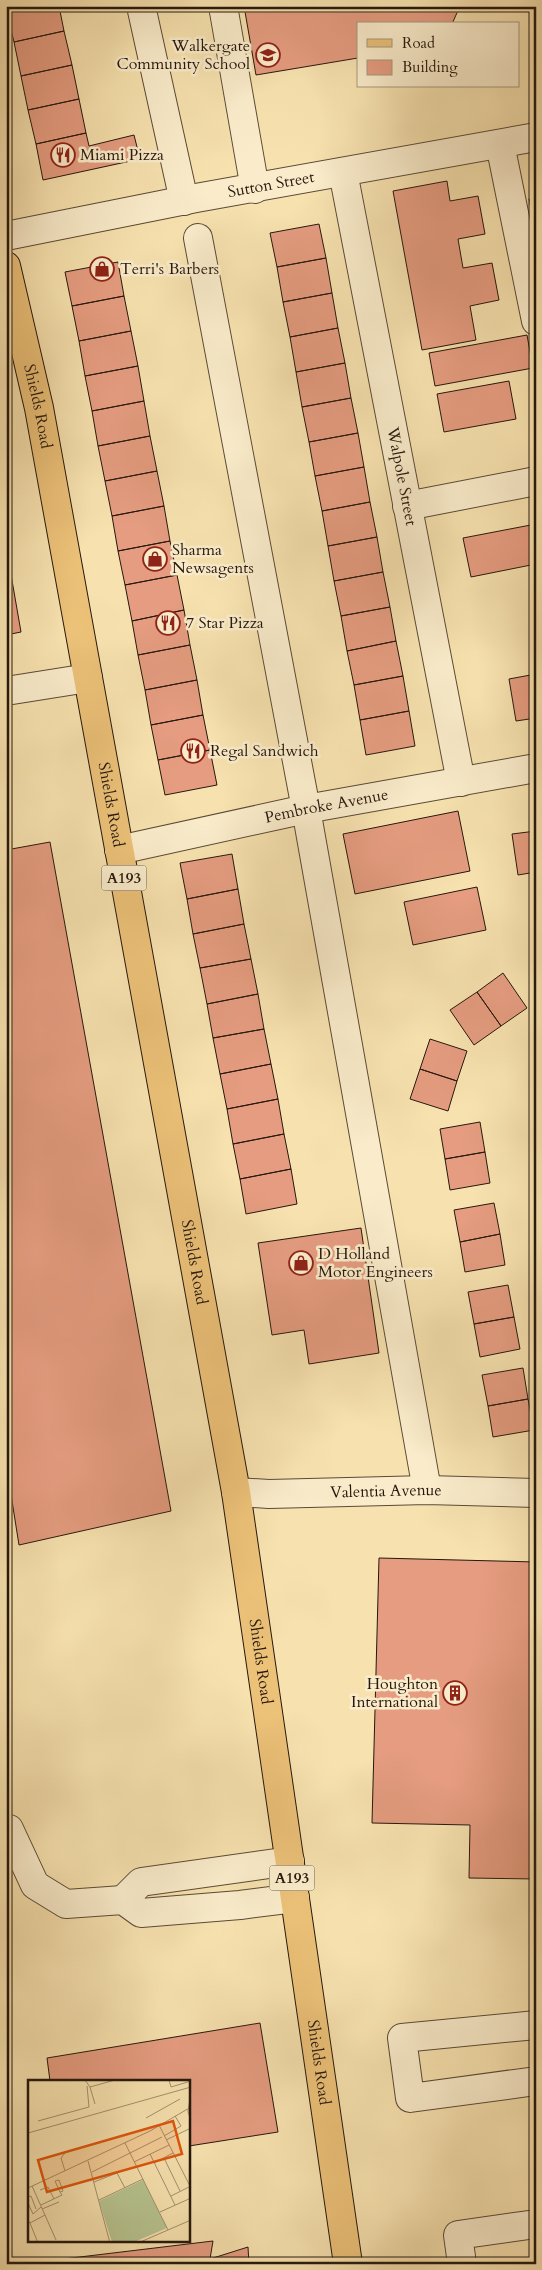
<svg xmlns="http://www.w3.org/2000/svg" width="542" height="2270" font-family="Cardo,serif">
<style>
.building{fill:#e59c80;stroke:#26180d}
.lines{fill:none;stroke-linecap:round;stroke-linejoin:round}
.minor-casing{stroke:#5a4a36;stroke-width:30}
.major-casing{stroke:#26180d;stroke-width:30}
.minor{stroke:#faeccb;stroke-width:28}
.major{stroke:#ecc178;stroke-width:28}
.labels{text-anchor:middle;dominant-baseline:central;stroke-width:5;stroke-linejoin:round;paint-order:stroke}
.shield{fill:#faeccb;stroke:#665846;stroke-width:1}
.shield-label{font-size:15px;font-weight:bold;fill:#26180d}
.poi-label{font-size:16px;fill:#26180d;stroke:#faeccb;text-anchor:start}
.street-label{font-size:16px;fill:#26180d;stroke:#faeccb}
.inset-road{fill:none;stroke:#a3916e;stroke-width:1}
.view{fill:#de560c;fill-opacity:0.15;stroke:#de560c;stroke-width:2.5}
.inset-edge{fill:none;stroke:#26180d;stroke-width:2.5}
</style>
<rect width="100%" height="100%" fill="#f7e2af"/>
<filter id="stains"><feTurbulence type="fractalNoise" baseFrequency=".004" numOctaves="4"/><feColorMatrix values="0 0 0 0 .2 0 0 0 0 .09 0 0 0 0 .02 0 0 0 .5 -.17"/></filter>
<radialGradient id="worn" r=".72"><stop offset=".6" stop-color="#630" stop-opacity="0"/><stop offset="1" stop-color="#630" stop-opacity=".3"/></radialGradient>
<!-- building -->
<path class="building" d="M18 6H59L64 31 14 42 6 9Z
M244 6H460L452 24H358V58L256 75Z
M64 31 72 65 21 76 14 42Z
M72 65 79 99 28 110 21 76Z
M79 99 86 133 36 144 28 110Z
M86 133 89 146 134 135 140 159 43 180 36 144Z
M447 181 450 201 478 196 485 234 458 239 463 268 492 263 499 300 470 306 476 340 422 350 393 191Z
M536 197V234L529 199Z
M319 224 326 258 277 267 270 233Z
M326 258 332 293 283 302 277 267Z
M118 262 124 296 72 306 65 272Z
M332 293 338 328 290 337 283 302Z
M124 296 131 331 79 341 72 306Z
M338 328 345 363 296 372 290 337Z
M131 331 138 366 85 376 79 341Z
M527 335 533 368 435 386 429 353Z
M345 363 351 398 302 407 296 372Z
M138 366 144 401 92 411 85 376Z
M509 381 516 419 444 432 437 394Z
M351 398 358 433 309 442 302 407Z
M144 401 150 436 98 446 92 411Z
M358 433 364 467 315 476 309 442Z
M150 436 157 471 105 481 98 446Z
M364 467 370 502 322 511 315 476Z
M157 471 164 506 112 516 105 481Z
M370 502 377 537 328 546 322 511Z
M164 506 170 541 118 551 112 516Z
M536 524V564L471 577 463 538Z
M377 537 383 572 334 581 328 546Z
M170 541 177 575 125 585 118 551Z
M6 546 21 632 6 635Z
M383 572 390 607 341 616 334 581Z
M177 575 184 610 132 621 125 585Z
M390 607 396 641 347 651 341 616Z
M184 610 190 645 138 655 132 621Z
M396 641 403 676 354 685 347 651Z
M190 645 197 680 145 690 138 655Z
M536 674V718L516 721 509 679Z
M403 676 409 711 360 720 354 685Z
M197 680 203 715 151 725 145 690Z
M409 711 415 746 366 755 360 720Z
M203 715 210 750 158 760 151 725Z
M210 750 217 785 165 795 158 760Z
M458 811 470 871 355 894 343 834Z
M536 831V872L518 875 512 834Z
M50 842 171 1511 19 1545 6 1463V850Z
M232 854 238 889 187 899 180 863Z
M477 887 486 930 413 945 404 902Z
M238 889 244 924 193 934 187 899Z
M244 924 251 959 200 968 193 934Z
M251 959 258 994 207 1004 200 968Z
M503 973 527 1008 501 1026 477 992Z
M477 992 501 1026 474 1045 450 1010Z
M258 994 264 1029 213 1038 207 1004Z
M264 1029 271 1064 220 1074 213 1038Z
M430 1039 467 1051 457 1081 420 1069Z
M271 1064 278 1099 227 1109 220 1074Z
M420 1069 457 1081 448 1111 410 1099Z
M278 1099 284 1134 233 1144 227 1109Z
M480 1122 485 1152 445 1159 440 1129Z
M284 1134 291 1169 240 1179 233 1144Z
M485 1152 490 1183 450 1190 445 1159Z
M291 1169 297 1204 246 1214 240 1179Z
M494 1203 500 1234 460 1242 454 1210Z
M361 1228 379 1353 309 1364 304 1330 272 1335 258 1243Z
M500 1234 505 1265 465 1272 460 1242Z
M508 1285 514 1317 474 1324 468 1292Z
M514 1317 520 1349 480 1357 474 1324Z
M523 1368 528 1399 488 1406 482 1375Z
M528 1399 534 1430 493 1437 488 1406Z
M379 1558 536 1562V1879L469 1878 470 1825 372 1823Z
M260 2023 278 2132 189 2146V2081H50L47 2058Z
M213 2241 210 2259 248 2247 249 2264H64L63 2259Z"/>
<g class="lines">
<!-- minor casing -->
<g class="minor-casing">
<g id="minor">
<path d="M141 6 184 201"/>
<path d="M223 6 255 189"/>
<path d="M500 144 536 321"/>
<path id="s1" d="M343 172 461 782"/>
<path id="s2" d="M6 236 196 198 536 137"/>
<path d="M198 238 306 809 427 1490"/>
<path d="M407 506 536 481"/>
<path d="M6 691 88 678"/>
<path id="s3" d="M119 850 306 809 536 768"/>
<path id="s4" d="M236 1492 269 1494 427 1490 536 1493"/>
<path d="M9 1829 35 1885 66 1904 123 1900 141 1913 240 1905 295 1898"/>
<path d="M123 1900 141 1882 290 1861"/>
<path d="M536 2025 402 2038 410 2098 536 2081"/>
<path d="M462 2264 458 2235 536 2224"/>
</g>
</g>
<!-- major casing -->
<g class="major-casing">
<g id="major">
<path id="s5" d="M6 266 39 408 236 1492 348 2264"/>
</g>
</g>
<!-- minor -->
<use href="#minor" class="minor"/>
<!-- major -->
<use href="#major" class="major"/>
</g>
<!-- icons -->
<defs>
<g id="school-ring" transform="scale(1.25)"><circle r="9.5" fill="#faeccb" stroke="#8f2418" stroke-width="1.5"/><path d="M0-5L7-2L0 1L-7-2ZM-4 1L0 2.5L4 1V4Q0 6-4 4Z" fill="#8f2418"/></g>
<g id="restaurant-ring" transform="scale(1.25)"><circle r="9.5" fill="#faeccb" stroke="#8f2418" stroke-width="1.5"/><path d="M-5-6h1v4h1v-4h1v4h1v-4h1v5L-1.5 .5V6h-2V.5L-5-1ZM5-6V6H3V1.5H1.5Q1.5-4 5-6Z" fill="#8f2418"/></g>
<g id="shop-ring" transform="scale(1.25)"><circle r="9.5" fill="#faeccb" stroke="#8f2418" stroke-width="1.5"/><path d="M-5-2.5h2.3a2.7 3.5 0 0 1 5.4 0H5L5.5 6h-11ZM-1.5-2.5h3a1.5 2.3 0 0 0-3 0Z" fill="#8f2418"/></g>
<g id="building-ring" transform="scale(1.25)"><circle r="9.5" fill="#faeccb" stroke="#8f2418" stroke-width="1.5"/><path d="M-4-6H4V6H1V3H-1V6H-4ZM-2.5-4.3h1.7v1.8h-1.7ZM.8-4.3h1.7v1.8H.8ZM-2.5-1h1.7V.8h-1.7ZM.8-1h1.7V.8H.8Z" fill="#8f2418"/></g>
</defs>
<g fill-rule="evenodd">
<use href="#school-ring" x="268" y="55"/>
<use href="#restaurant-ring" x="63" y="155"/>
<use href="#shop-ring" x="102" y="269"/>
<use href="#shop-ring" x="155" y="559"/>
<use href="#restaurant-ring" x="168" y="623"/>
<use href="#restaurant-ring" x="193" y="751"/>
<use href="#shop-ring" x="301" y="1263"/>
<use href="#building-ring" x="455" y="1693"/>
</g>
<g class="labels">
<!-- shield labels -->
<g class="shield">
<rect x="101.5" y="865.5" width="45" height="25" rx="4"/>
<rect x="269.5" y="1865.5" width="45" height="25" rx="4"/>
</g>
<g class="shield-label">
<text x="124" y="878">A193</text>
<text x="292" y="1878">A193</text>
</g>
<!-- poi labels -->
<g class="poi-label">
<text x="250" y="46" text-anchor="end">Walkergate<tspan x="250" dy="18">Community School</tspan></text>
<text x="80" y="155">Miami Pizza</text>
<text x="120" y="269">Terri's Barbers</text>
<text x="172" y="550">Sharma<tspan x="172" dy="18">Newsagents</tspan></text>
<text x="186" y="623">7 Star Pizza</text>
<text x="210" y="751">Regal Sandwich</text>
<text x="318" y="1254">D Holland<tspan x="318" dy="18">Motor Engineers</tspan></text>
<text x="438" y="1684" text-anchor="end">Houghton<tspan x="438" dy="18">International</tspan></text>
</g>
<!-- street labels -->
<g class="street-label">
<text stroke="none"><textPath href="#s2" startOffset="270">Sutton Street</textPath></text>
<text stroke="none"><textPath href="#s5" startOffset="144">Shields Road</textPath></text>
<text stroke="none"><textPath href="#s1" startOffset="310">Walpole Street</textPath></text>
<text stroke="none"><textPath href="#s5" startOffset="549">Shields Road</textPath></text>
<text stroke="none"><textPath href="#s3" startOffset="212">Pembroke Avenue</textPath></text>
<text stroke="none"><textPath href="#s5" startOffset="1014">Shields Road</textPath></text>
<text stroke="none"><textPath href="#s4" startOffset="150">Valentia Avenue</textPath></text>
<text stroke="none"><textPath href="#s5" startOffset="1419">Shields Road</textPath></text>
<text stroke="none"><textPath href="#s5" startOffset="1824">Shields Road</textPath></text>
</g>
</g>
<!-- overview -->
<g transform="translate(28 2080)">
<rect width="162" height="162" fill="#f7e2af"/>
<path d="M115 100 139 148 106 162H84L71 121Z" fill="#b7c490"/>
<path class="inset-road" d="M57 0 62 7 87 0M141 0 143 7 163 1M62 7 67 24M163 11 160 32 163 40M118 38 152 19M10 41 61 27 59 6M131 45 163 108M0 53 163 7M136 56 153 46 147 36M138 60 163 48M97 63 140 150M37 73 33 78 37 91M122 74 147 125M136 78 152 111M60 81 82 163M106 82 141 65M126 83 145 73M64 92 134 57M66 102 89 93 97 108M0 108 122 51 163 27M12 110 20 107 26 119M143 116 163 106M0 117 3 116 8 129M71 120 115 99M0 123 5 134 13 127M13 125 34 115 32 112 27 101 31 100 35 111 32 112M14 129 31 122M132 132 163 118M17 135 28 160M0 140 2 143 17 135 4 106M2 143 10 163M110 163 163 140"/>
<path class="view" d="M145 41 154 74 19 112 10 80Z"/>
<rect width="162" height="162" class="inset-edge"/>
</g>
<!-- margin -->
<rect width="542" height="2270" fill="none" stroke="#f7e2af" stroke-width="25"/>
<rect x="8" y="8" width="527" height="2255" fill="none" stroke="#26180d" stroke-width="2.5"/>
<rect x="12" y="12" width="517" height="2245" fill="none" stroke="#26180d"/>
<!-- legend -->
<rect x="357" y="22" width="162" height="65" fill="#faeccb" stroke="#a5977f"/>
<rect x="367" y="39" width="25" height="8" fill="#ecc178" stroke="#a5977f"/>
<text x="402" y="48" font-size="15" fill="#26180d">Road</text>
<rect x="367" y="60" width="25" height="15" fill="#e59c80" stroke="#a5977f"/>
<text x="402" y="72" font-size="15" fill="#26180d">Building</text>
<rect width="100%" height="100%" filter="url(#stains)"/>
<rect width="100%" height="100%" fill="url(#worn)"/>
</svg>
